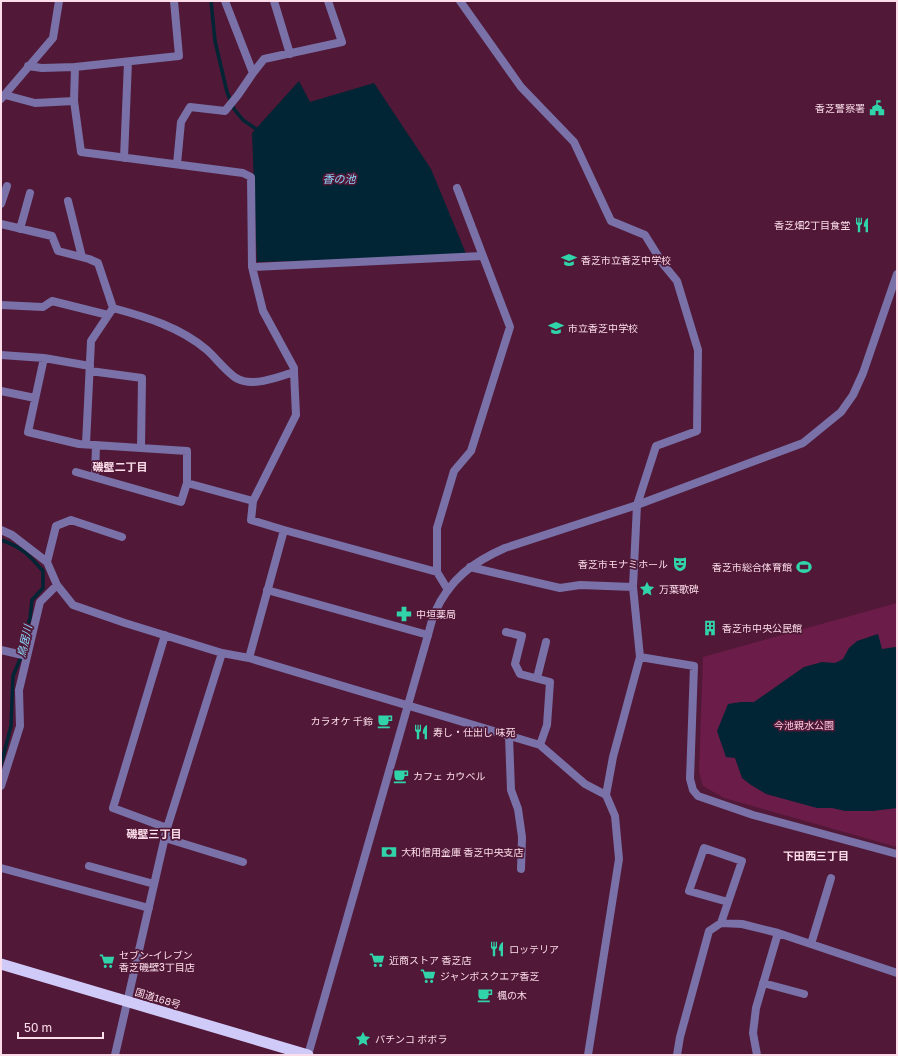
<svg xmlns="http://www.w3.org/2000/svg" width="898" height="1056" font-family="'Golos Text','Noto Sans JP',sans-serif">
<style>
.green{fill:#6b1c49}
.water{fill:#012534}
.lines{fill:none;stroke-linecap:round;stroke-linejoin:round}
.stream{stroke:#012534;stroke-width:3.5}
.minor{stroke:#7971a7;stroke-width:8}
.tertiary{stroke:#7971a7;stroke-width:8}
.trunk{stroke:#d0caf9;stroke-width:11}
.labels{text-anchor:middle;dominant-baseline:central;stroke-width:3.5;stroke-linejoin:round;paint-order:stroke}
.poi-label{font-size:10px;fill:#fcddea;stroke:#511837;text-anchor:start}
.park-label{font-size:10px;fill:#facadf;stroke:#511837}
.street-label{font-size:10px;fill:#fcddea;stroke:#511837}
.water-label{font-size:11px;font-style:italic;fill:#8cd7fc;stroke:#511837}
.neighbourhood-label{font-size:11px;font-weight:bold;fill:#fcddea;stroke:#511837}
</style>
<rect width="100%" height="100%" fill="#511837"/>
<!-- green -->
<path class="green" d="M897 603V847L724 798 703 786 699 772 703 657Z"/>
<!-- water -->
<path class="water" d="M299 81 310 102 374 83 431 169 467 256 257 262 252 133Z
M878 634 882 649 896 647 897 649V808L873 811H845L832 808H817L766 794 751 785 742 778 735 758 726 757 717 731 728 704 741 702H754L804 667 822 662 835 663 843 659 849 648 857 641Z"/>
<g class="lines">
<!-- stream -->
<path class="stream" d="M211 1 215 41 227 92 234 109 243 120 259 131
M1 540C22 547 29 555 43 571V588L32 600 30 618 24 638 21 657 13 676 11 726 1 765"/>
<!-- minor -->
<path class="minor" d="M225 1 253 73 264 59 342 42 328 1
M274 1 290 54
M460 1 521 87 574 142 611 221 645 235 663 264 677 281 698 350 697 431 656 446 637 505 633 587 640 657 613 757 606 795 615 816 619 859 588 1055
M28 66 42 68 75 67 74 101 81 152 243 173 251 177 252 267 263 311 294 368V372L296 415 253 501 187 483 181 502 76 472
M75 67 179 56 174 1
M5 95 35 103 74 101
M1 99 53 38 59 1
M124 158 128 62
M177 164 181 122 190 107 225 111 238 95 253 73
M68 201 82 257
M1 204 7 186
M1 224 52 236 58 251 89 259 98 263 113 308C146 317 180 327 207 350 215 357 229 375 238 379 253 387 279 377 294 372
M20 229 30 193
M252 267 482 256
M1 305 43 307 52 301 108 315
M1 355 44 358 90 366
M44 358 28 432 79 444 187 451V483
M90 371 142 378 141 448
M1 391 35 398
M86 444 91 341 113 308
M95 477 96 445
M253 501 251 520 284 530
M1 530 12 535 47 562 57 585 73 605 125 623 222 653 249 658 540 745 585 784 606 795
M47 562 56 526 71 520 122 537
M470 567 560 588 580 585 633 587
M267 590 428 635
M448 590 437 572V528L454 471 471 451 510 327 457 188
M506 632 522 636 515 664 520 674 550 682 547 725 540 745
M165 635 113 808 167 828
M1 650 27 656
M640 657 694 666 690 779 693 790 698 796 753 815 897 854
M249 658 284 530 437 572
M537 678 546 642
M509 736 511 790 518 809 522 837 521 869
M1 786 20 726 19 690 40 602 57 585
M165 838 243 862
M89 866 154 884
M1 868 149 908
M721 923 742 861 704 848 689 891 728 902
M811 944 831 878
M763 983 804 994
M115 1055 167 828 222 653
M677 1055 680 1037 709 931 721 923 742 924 778 933 897 973
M757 1055 753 1033 756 1008 778 933"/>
<!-- tertiary -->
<path class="tertiary" d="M308 1055 428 635C430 628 432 619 435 612 450 579 473 562 505 548L637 505 803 443 841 412 853 395 863 373 897 274"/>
<!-- trunk -->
<path class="trunk" d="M1 964 308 1055"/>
</g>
<!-- icons -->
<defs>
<g id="civic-bare" transform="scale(1.2)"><path d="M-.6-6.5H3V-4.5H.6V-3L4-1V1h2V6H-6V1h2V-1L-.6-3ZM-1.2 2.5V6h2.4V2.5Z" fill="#31d4a9" stroke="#511837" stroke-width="2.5" paint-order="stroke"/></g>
<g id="restaurant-bare" transform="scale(1.2)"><path d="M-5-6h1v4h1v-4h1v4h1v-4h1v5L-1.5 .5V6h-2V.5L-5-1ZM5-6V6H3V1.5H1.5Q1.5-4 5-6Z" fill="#31d4a9" stroke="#511837" stroke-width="2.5" paint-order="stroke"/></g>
<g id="school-bare" transform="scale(1.2)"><path d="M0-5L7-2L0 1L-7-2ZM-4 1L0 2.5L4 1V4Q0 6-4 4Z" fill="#31d4a9" stroke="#511837" stroke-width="2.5" paint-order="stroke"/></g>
<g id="theatre-bare" transform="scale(1.2)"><path d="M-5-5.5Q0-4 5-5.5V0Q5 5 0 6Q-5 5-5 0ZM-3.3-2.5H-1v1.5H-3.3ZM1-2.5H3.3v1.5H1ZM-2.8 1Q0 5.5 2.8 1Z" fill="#31d4a9" stroke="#511837" stroke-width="2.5" paint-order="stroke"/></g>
<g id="stadium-bare" transform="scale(1.2)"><path d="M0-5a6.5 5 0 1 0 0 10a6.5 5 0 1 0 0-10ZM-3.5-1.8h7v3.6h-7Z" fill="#31d4a9" stroke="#511837" stroke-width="2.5" paint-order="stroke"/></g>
<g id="sight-bare" transform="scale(1.2)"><path d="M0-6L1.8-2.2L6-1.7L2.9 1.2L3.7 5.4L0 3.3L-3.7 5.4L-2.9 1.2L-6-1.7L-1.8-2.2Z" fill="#31d4a9" stroke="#511837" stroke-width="2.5" paint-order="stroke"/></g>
<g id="pharmacy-bare" transform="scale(1.2)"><path d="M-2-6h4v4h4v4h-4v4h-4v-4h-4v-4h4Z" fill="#31d4a9" stroke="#511837" stroke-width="2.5" paint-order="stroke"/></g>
<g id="building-bare" transform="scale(1.2)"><path d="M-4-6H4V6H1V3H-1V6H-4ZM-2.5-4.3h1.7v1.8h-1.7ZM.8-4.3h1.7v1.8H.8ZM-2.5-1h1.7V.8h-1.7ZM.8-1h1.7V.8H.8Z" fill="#31d4a9" stroke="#511837" stroke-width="2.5" paint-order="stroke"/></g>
<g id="cafe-bare" transform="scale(1.2)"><path d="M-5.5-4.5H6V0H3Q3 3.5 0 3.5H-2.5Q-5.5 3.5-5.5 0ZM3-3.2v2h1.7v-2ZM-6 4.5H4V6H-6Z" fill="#31d4a9" stroke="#511837" stroke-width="2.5" paint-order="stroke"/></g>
<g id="bank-bare" transform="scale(1.2)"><path d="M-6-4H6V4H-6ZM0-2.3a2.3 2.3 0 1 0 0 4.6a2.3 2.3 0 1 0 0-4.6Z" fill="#31d4a9" stroke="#511837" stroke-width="2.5" paint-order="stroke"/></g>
<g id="supermarket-bare" transform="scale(1.2)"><path d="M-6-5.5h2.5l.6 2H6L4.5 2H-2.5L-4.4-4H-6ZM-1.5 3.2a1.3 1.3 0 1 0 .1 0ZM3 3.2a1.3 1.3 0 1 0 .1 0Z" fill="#31d4a9" stroke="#511837" stroke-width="2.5" paint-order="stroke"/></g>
</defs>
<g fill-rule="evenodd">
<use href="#civic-bare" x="877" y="108"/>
<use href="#restaurant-bare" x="862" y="225"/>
<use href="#school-bare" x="569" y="260"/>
<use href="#school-bare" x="556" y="328"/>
<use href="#theatre-bare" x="680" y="564"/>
<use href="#stadium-bare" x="804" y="567"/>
<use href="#sight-bare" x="647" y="589"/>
<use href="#pharmacy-bare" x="404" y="614"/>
<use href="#building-bare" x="710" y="628"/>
<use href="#cafe-bare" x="385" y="721"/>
<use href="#restaurant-bare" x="421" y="732"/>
<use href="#cafe-bare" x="401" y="776"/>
<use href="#bank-bare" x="389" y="852"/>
<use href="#restaurant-bare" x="497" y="949"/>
<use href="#supermarket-bare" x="377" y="960"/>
<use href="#supermarket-bare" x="107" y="961"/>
<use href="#supermarket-bare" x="428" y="976"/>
<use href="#cafe-bare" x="485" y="995"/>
<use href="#sight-bare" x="363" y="1039"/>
</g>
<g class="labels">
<!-- poi labels -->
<g class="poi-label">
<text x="865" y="108" text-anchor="end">香芝警察署</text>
<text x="850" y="225" text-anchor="end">香芝畑2丁目食堂</text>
<text x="581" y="260">香芝市立香芝中学校</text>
<text x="568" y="328">市立香芝中学校</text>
<text x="668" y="564" text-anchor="end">香芝市モナミホール</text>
<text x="792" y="567" text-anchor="end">香芝市総合体育館</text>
<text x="659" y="589">万葉歌碑</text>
<text x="416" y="614">中垣薬局</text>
<text x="722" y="628">香芝市中央公民館</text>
<text x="373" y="721" text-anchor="end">カラオケ 千鈴</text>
<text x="433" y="732">寿し・仕出し 味苑</text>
<text x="413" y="776">カフェ カウベル</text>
<text x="401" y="852">大和信用金庫 香芝中央支店</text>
<text x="509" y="949">ロッテリア</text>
<text x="119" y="955">セブン-イレブン<tspan x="119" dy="12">香芝磯壁3丁目店</tspan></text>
<text x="389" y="960">近商ストア 香芝店</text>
<text x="440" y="976">ジャンボスクエア香芝</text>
<text x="497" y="995">楓の木</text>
<text x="375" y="1039">パチンコ ポポラ</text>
</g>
<!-- park labels -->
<g class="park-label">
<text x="804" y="725">今池親水公園</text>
</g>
<!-- street labels -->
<g class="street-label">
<text transform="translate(158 998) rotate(17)">国道168号</text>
</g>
<!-- water labels -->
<g class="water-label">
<text x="339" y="178">香の池</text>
<text transform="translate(24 641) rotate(-77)">鳥居川</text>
</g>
<!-- neighbourhood labels -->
<g class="neighbourhood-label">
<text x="120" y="466">磯壁二丁目</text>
<text x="154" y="833">磯壁三丁目</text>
<text x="816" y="855">下田西三丁目</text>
</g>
</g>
<!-- border -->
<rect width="898" height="1056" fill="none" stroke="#fcddea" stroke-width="4"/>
<!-- scale -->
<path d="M18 1032v6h85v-6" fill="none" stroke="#fcddea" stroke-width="2"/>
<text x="24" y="1032" font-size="12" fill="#fcddea" stroke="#511837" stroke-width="3" paint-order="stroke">50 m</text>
</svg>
